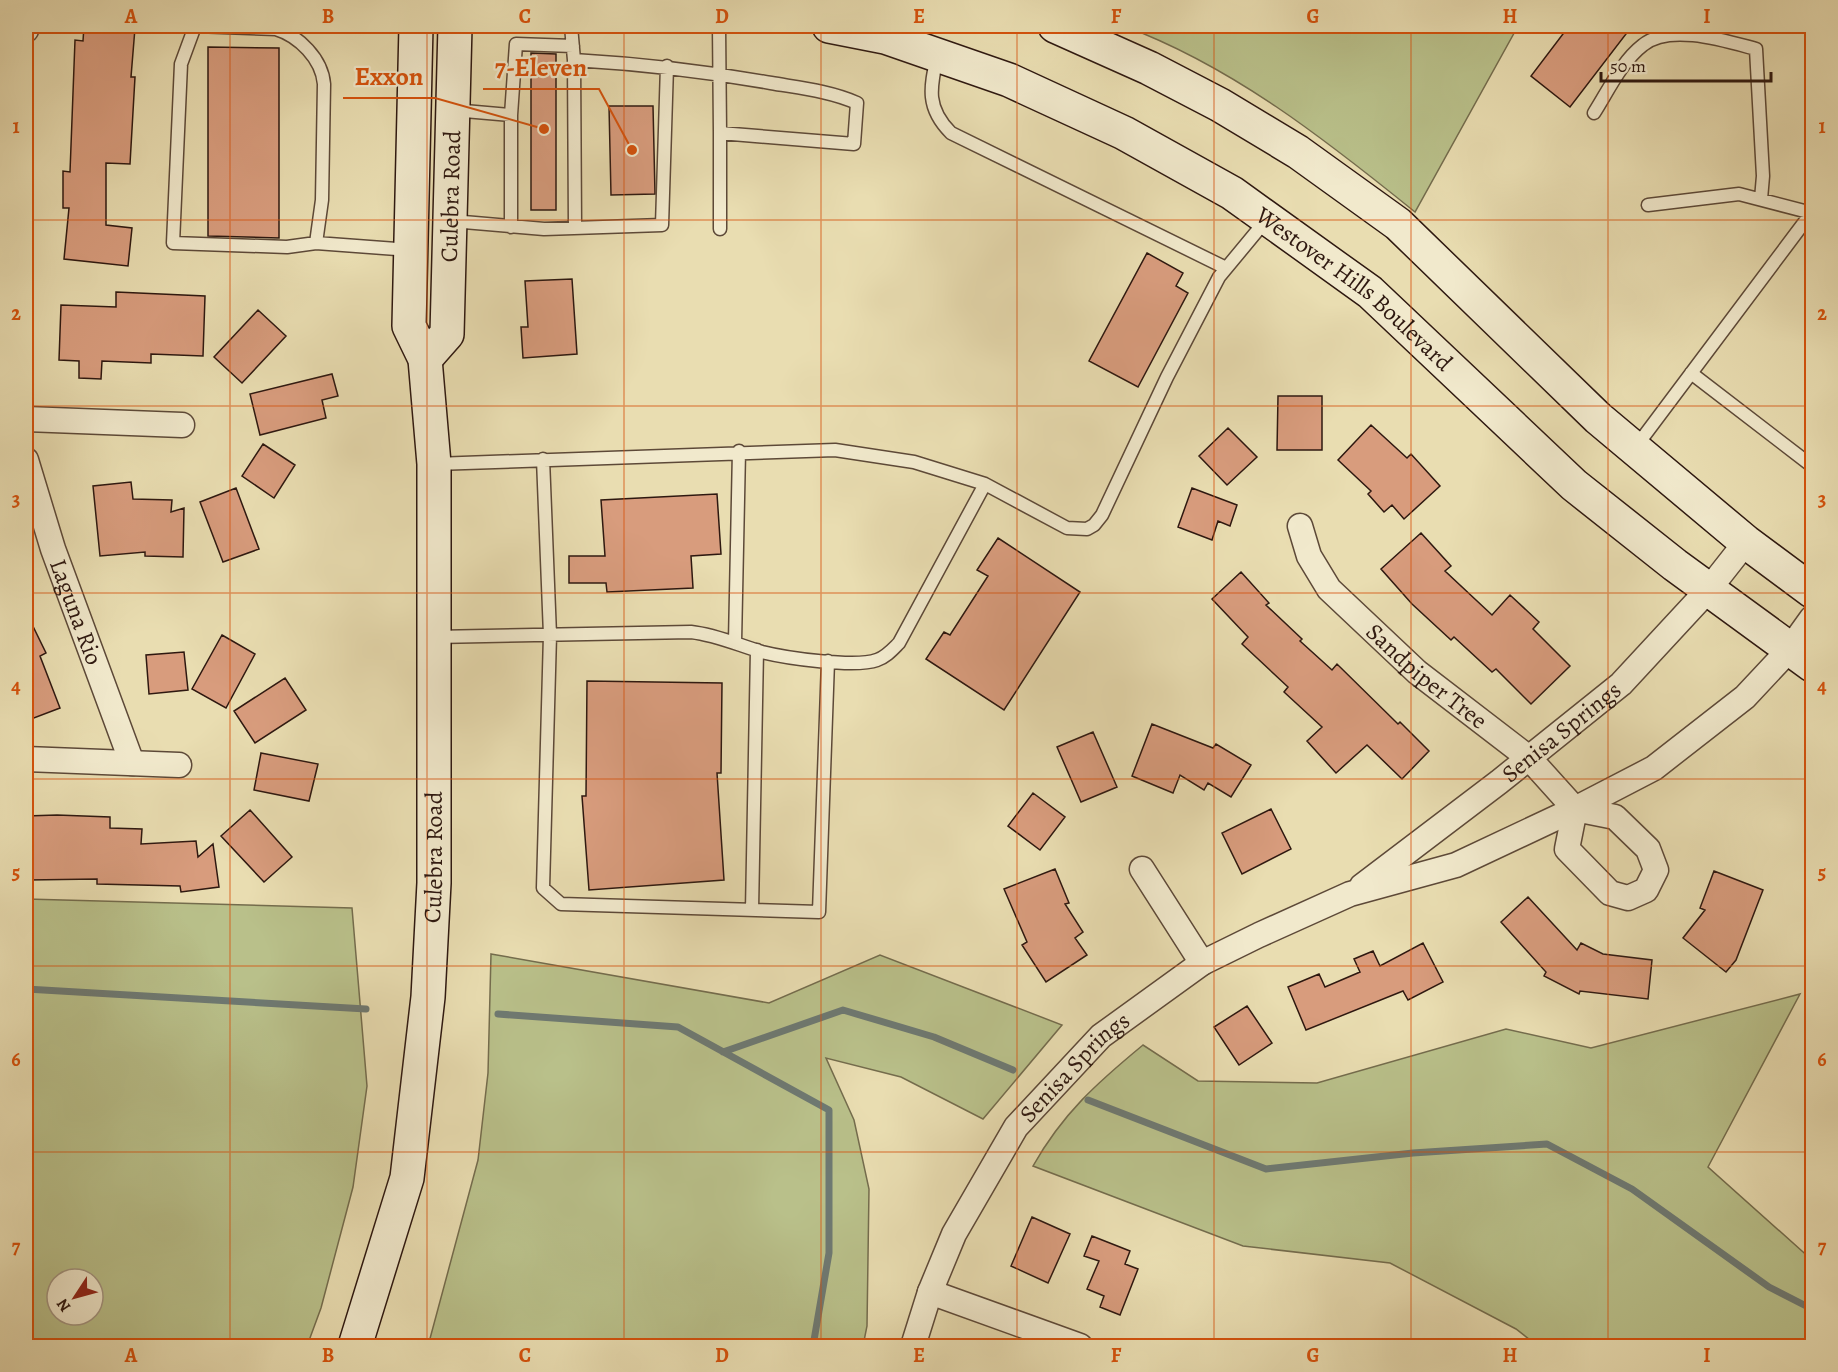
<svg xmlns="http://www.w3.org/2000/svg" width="1838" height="1372" font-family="Alegreya,serif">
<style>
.green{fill:#b9c08a;stroke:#746c4d;stroke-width:1.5;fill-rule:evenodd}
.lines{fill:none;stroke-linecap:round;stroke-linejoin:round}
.stream{stroke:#6e7972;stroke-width:7}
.building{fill:#d89c7d;stroke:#2e1810;stroke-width:1.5}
.service-casing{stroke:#5d4938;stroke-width:15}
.minor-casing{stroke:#5d4938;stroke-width:27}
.secondary-casing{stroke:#2e1810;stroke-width:36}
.service{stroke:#f1e9cc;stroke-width:12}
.minor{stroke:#f1e9cc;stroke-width:24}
.secondary{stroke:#f1e9cc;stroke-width:33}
.grid{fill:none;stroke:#d5520c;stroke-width:1.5;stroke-opacity:0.55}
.labels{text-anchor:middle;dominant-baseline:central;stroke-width:4.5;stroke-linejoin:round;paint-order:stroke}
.street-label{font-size:24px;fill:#2e1810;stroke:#f1e9cc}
.leader{fill:none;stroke:#d5520c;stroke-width:2}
.callout-dot{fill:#d5520c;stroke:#f1e9cc;stroke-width:2}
.callout-label{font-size:26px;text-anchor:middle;font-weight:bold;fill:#d5520c;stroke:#f1e9cc;stroke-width:4.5;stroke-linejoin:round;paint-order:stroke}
.neatline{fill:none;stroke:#d5520c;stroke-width:2}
.grid-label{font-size:20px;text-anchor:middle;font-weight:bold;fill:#d5520c}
</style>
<rect width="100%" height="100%" fill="#e9ddb1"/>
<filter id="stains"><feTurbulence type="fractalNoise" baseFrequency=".00333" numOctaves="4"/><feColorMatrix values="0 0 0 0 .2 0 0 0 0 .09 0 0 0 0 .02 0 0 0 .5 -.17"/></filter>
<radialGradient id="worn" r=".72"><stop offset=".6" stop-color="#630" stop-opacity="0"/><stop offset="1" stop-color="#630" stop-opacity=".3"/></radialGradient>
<!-- green -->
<path class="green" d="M1124 26H1518L1415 212C1326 140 1232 66 1124 26Z
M26 899 352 908 367 1086 353 1187 321 1308 307 1346H26ZM57 1279H93V1315H57Z
M491 954 769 1003 880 955 1062 1025 983 1119 901 1077 826 1058 854 1120 869 1189 867 1326 863 1346H428L478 1160 488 1073Z
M1800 994 1708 1167 1812 1260V1346H1538L1516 1329 1390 1263 1243 1246 1033 1166C1063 1113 1097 1083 1143 1045L1198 1081 1317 1083 1506 1029 1591 1048Z"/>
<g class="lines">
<!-- stream -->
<path class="stream" d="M26 989 366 1009
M498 1014 678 1027 829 1110V1253L813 1346
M723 1052 843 1010 934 1037 1013 1070
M1088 1100 1266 1169 1413 1153 1547 1144 1632 1189 1769 1287 1812 1309"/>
</g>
<!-- building -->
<path class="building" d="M84 26 135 28 131 77H135L130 164 106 163V225L132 228 128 266 64 259 69 208H63V171L70 172 75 40 83 41Z
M1569 26H1614L1626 34 1570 107 1531 76Z
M208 47 279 48V238L208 236Z
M531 53 556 54V210H531Z
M609 106H653L655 194 611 195Z
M1147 253 1183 273 1176 286 1188 293 1138 387 1089 361Z
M572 279 577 354 523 358 521 327H528L525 281Z
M116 292 205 296 203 356 151 354V363L102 361 101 379 79 378V361L59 360 61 305 116 307Z
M258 310 286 336 242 383 214 357Z
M332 374 338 396 322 400 326 418 260 435 250 394Z
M1278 396H1322V450H1277Z
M1371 425 1407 458 1411 454 1440 486 1404 519 1392 505 1384 512 1368 494 1371 491 1338 460Z
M1228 428 1257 457 1227 485 1199 456Z
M263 444 295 465 274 498 242 476Z
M131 482 133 499 172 500 171 512 184 508 183 557 145 556V552L100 556 93 486Z
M236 488 259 549 223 562 200 502Z
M1192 488 1237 505 1230 526 1218 521 1212 540 1178 527Z
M717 494 721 554 691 556 693 588 607 592 606 583H569V556H605L601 500Z
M1421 533 1451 566 1445 571 1492 615 1510 595 1539 622 1533 629 1570 666 1531 704 1496 669 1492 672 1454 637 1451 640 1412 604 1381 569Z
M998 538 1080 592 1004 710 926 659 944 632 950 635 988 576 977 570Z
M1241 572 1269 603 1266 605 1302 639 1300 641 1332 670 1337 664 1398 724 1400 722 1429 751 1402 779 1367 745 1336 773 1307 741 1322 727 1284 692 1288 687 1242 644 1248 637 1212 599Z
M26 612 46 653 40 656 60 708 26 721Z
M222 635 255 654 226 708 192 689Z
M184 652 188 690 149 694 146 655Z
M285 678 306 710 255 743 234 711Z
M587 681 722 683 721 773H717L724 880 589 890 582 796H586Z
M1152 724 1213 748 1216 744 1251 765 1231 797 1208 783 1204 790 1180 775 1173 793 1132 776Z
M1093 732 1117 787 1081 802 1057 747Z
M261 753 318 764 309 801 254 790Z
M1033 793 1065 817 1040 850 1008 826Z
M1271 809 1291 849 1242 874 1222 833Z
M250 810 292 857 264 882 221 836Z
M57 815 110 817V828L142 829 141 844 196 841 198 857 213 844 219 887 181 892 180 886 97 884V879L28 880 26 816Z
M1055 869 1069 903 1065 904 1083 932 1075 938 1087 955 1046 982 1022 945 1027 942 1004 889Z
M1714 871 1763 890 1736 960 1726 972 1683 938 1705 910 1700 908Z
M1528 897 1577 950 1581 943 1603 954 1652 960 1648 999 1580 991 1579 994 1544 976 1546 972 1501 922Z
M1423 943 1443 982 1408 1000 1403 991 1306 1030 1288 987 1319 974 1325 987 1360 972 1354 959 1373 951 1380 966Z
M1247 1006 1272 1043 1239 1065 1214 1027Z
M1032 1217 1070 1234 1048 1283 1011 1266Z
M1092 1236 1130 1251 1125 1264 1138 1269 1120 1315 1100 1307 1104 1296 1087 1289 1099 1261 1084 1256Z"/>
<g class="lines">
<!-- service casing -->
<g class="service-casing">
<path id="service" d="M195 26 276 29C299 36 322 59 324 84L322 200 316 243 410 250
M195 26 181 64 173 243 287 247 316 243
M571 26 574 60C642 64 704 71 771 83 800 88 830 91 857 103L854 144 720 133 719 26
M937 57C930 88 926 108 951 133L1226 268
M574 60 575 228
M453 110 511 115
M1594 113C1608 91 1622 61 1643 45 1670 23 1726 41 1756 49L1763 176 1761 199
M1648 205 1739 194 1812 213
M452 221 544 229 662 225 667 66
M511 227V115L516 44 573 46
M720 229V133
M1691 373 1812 466
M1635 448 1812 212
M543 459 550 635 543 888 561 904 819 912 828 661
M435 464 835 450 914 462 985 484 1067 528 1087 529 1094 525 1102 515 1167 377 1219 277 1267 219
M435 637 691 632C717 635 738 645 762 652 786 658 855 668 877 660 886 657 892 650 899 643L985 484
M735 642 739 451
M752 910 757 650"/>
</g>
<!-- minor casing -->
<g class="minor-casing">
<g id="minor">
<path d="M26 30V26"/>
<path d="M26 419 182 425"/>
<path id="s1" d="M26 460 53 549 132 763"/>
<path id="s2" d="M1300 526 1309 556 1329 589 1417 672 1529 758 1575 809"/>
<path d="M26 759 179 765"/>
<path d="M1575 809 1615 817 1648 849 1656 870 1646 890 1628 898 1610 893 1567 849Z"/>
<path d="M1142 869 1202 963"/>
<path id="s3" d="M1362 886 1499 782 1621 684 1709 589 1746 542"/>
<path d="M930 1292 1080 1346"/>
<path id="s4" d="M913 1346 930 1292 954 1234 1016 1127 1101 1036 1202 963 1259 935 1350 894 1456 865 1575 809 1654 768 1745 697 1789 650 1812 618"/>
</g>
</g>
<!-- secondary casing -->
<g class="secondary-casing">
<g id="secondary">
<path id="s5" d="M829 26 885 37 1009 80 1124 133 1232 193 1370 292 1574 485 1675 565 1812 665"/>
<path d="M1055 26 1149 68 1220 105 1298 152 1398 224 1598 418 1746 542 1812 591"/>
<path id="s6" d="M425 359 447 334 455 26"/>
<path id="s7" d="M355 1346 407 1178 428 997 434 883V464L425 359 409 326 416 26"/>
</g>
</g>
<!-- service -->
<use href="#service" class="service"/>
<!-- minor -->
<use href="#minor" class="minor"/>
<!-- secondary -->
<use href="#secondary" class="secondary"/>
</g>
<!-- grid -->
<path class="grid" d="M230 26V1346M427 26V1346M624 26V1346M821 26V1346M1017 26V1346M1214 26V1346M1411 26V1346M1608 26V1346M26 220H1812M26 406H1812M26 593H1812M26 779H1812M26 966H1812M26 1152H1812"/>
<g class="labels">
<!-- street labels -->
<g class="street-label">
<text stroke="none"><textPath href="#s6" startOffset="171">Culebra Road</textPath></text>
<text stroke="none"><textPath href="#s5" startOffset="594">Westover Hills Boulevard</textPath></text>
<text stroke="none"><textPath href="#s1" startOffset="160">Laguna Rio</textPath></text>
<text stroke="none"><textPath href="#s2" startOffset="201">Sandpiper Tree</textPath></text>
<text stroke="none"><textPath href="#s3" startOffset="252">Senisa Springs</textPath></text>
<text stroke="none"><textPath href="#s7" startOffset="498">Culebra Road</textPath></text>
<text stroke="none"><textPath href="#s4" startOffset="327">Senisa Springs</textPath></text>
</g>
</g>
<!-- callouts -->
<path class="leader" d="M632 150L599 89H483M544 129L435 98H343"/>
<g class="callout-dot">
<circle cx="632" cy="150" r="6"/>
<circle cx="544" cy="129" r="6"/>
</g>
<g class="callout-label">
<text x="541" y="76">7-Eleven</text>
<text x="389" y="85">Exxon</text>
</g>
<!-- margin -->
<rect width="1838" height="1372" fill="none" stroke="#e9ddb1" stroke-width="66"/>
<!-- north arrow -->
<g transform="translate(75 1297) rotate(234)"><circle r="28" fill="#f1e9cc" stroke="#a39581" stroke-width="1.5"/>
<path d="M0-4.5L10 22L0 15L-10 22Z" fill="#8f2418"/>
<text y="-9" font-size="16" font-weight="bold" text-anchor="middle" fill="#2e1810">N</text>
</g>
<!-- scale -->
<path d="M1601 72v9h170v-9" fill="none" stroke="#2e1810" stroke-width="3"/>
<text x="1610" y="72" font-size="18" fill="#2e1810" stroke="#f1e9cc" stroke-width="4.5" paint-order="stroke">50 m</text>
<rect x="33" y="33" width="1772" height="1306" class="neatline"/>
<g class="grid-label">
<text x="131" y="23">A</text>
<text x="328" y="23">B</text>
<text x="525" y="23">C</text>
<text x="722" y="23">D</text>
<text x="919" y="23">E</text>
<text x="1116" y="23">F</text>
<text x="1313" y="23">G</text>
<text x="1510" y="23">H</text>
<text x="1707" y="23">I</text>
<text x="16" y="133">1</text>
<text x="1822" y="133">1</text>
<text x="16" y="320">2</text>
<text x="1822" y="320">2</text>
<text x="16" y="506">3</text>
<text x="1822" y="506">3</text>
<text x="16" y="693">4</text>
<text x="1822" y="693">4</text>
<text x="16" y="879">5</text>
<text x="1822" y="879">5</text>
<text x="16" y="1066">6</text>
<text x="1822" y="1066">6</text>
<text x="16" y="1253">7</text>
<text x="1822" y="1253">7</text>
<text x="131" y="1362">A</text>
<text x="328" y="1362">B</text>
<text x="525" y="1362">C</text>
<text x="722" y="1362">D</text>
<text x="919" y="1362">E</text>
<text x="1116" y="1362">F</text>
<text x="1313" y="1362">G</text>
<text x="1510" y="1362">H</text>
<text x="1707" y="1362">I</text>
</g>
<rect width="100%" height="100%" filter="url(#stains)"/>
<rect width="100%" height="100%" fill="url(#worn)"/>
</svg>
